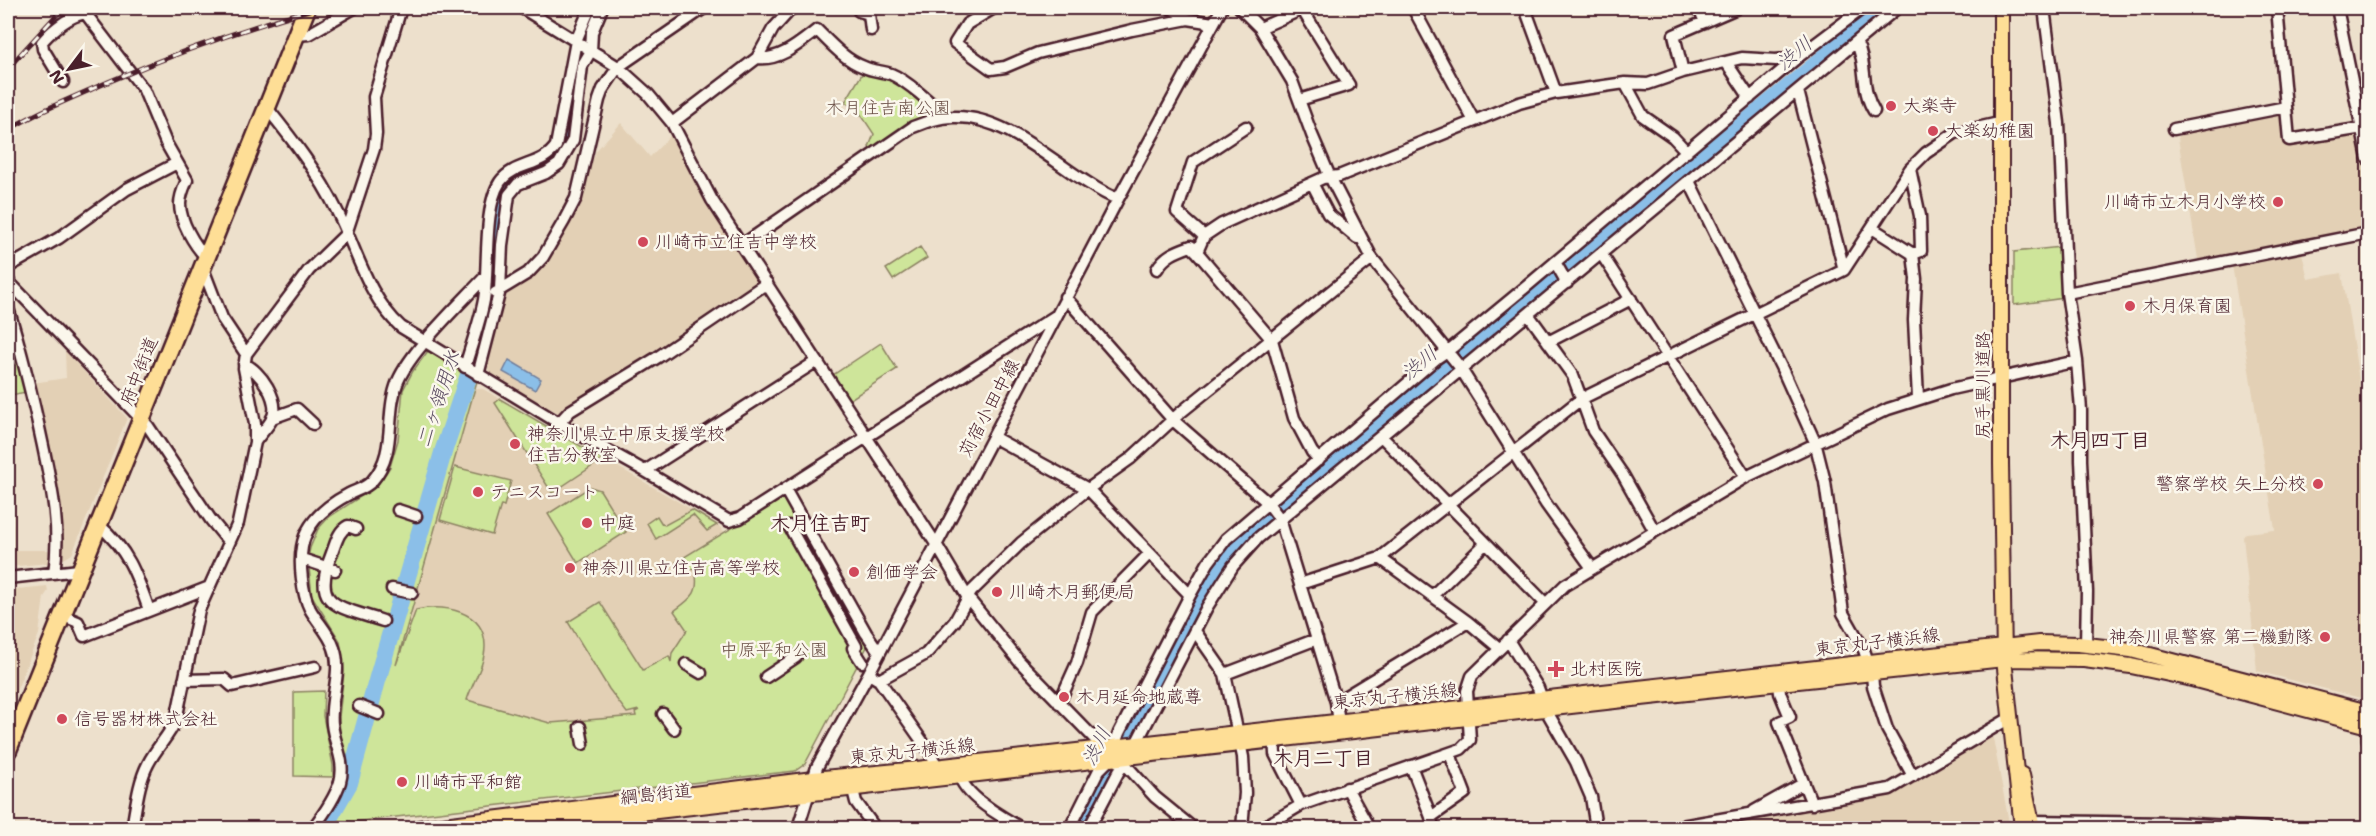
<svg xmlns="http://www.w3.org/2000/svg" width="2376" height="836" font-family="'Shantell Sans','Klee One',sans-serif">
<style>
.built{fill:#e3d0b5}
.green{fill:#cee59a;stroke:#8c8262;stroke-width:1.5}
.water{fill:#8bbfe8;stroke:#717f9c;stroke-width:1.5}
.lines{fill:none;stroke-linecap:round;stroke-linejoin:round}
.river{stroke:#8bbfe8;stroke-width:18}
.minor-casing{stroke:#4a1f2b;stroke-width:15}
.major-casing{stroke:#4a1f2b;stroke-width:18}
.highway-casing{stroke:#4a1f2b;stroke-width:21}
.minor{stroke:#fbf7ec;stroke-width:10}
.major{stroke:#fede96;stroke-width:14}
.highway{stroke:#fede96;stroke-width:16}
.rail-casing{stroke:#4a1f2b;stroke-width:5}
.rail{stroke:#fbf7ec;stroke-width:3;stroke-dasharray:9;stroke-linecap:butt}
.poi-dot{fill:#d1495b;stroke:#fbf7ec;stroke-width:2}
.labels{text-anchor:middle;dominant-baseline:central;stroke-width:5;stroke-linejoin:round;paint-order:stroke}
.poi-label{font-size:18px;fill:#4a1f2b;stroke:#fbf7ec;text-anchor:start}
.park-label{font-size:18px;fill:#6b5047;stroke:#fbf7ec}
.street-label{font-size:18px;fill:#4a1f2b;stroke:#fbf7ec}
.water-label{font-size:20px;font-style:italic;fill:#5e4f64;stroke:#fbf7ec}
.neighbourhood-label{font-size:20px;font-weight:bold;fill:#4a1f2b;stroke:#fbf7ec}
</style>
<rect width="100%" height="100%" fill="#ede0cc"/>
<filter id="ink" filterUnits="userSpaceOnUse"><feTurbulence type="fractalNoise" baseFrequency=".0167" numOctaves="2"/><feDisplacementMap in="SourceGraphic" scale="12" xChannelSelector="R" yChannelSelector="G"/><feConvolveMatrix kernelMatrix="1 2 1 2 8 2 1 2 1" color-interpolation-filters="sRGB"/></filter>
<g filter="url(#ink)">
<!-- built -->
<path class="built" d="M2283 111 2286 145 2356 131 2360 134 2368 176V227L2202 263 2198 259 2178 138 2182 133Z
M621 123 650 157 671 135 707 203 760 285 560 414 489 374 487 356 508 291 534 277 576 207 596 151Z
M2301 249 2308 279 2342 273 2368 437V700L2257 671 2243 537 2246 533 2275 530 2232 265Z
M65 351 127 418 72 554 64 559 60 557 61 514 33 383 66 378Z
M474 389H483L717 524 726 533 660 714 550 723 391 679Z
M8 526H13V550H50L48 563 8 567Z
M47 586 48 591 44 597 39 634 8 712V590Z
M1989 737 1993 738 2010 828H1714L1893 794 1920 780Z"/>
<!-- green -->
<path class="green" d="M865 69 888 77 934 109 933 114 923 118 871 150 869 147 874 134 858 110 845 102Z
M920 247 927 258 893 280 886 269Z
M2061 247 2064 298 2014 305V252Z
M881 343 897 369 849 400 833 375Z
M15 351 26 392 11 395 8 384V353Z
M428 351 477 381 396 665 416 610C443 604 485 610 485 646 485 665 472 683 467 700L550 723 636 716 635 712 639 710 627 713 609 689 568 622 600 602 643 670 669 656 671 662 672 653 687 630 674 611C693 597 700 593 695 569L683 568 676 562 781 498 784 499 868 645 805 764 795 771 353 822 322 819 345 782 348 765 340 735 339 717 344 672 340 641 312 596 308 558 310 548 318 529 329 517 377 486 390 467 398 440 403 390 413 371Z
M500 399 603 459 552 493 495 403Z
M455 467 511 481 504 506 501 505 492 535 440 520Z
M590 487 600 490 626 532 578 563 548 514Z
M692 510 717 525 707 531 693 515 656 539 647 523 657 516 662 524 665 525Z
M324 691 323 716 333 765V777L294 776V692Z"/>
<!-- water -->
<path class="water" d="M509 360 541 379 535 390 503 372Z"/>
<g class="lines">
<!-- river -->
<path class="river" d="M325 825 349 783 378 677 444 449 477 351 489 306 499 213 503 193 510 181 516 176 546 166 561 153 568 135 574 77 596 8
M1079 828 1206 584 1232 549 1298 490 1329 467 1332 457 1387 413 1397 410 1885 8"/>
<!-- minor casing -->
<g class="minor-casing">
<path id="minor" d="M522 8 618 67 648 94 672 123 712 200 936 544 968 598 1019 661 1095 739 1104 752
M858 8 859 11 869 14 871 30
M994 8 967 24 955 43 991 69 1005 67 1038 53 1132 30 1188 19 1213 23
M1171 8 1188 19
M1240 8 1260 28 1292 81 1312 135 1330 177 1372 258 1459 366 1546 504 1592 568
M1413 8 1474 121
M1525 8 1556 93
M1699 8 1705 22
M2044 8 2059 123 2067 293 2077 361 2081 410V460L2087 592 2086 644
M2277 8 2289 140 2363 128
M2337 8 2368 159
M86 14 144 90 166 143 187 180C184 187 180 195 180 204 180 221 194 245 206 257
M1260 28 1305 8
M296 35 309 34 354 8
M1856 42C1868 64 1860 89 1874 111
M757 58C780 61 800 43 817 30 831 44 845 60 864 67 872 71 882 71 891 74 906 80 934 105 945 117
M1726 62 1750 98
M1683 72 1674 35 1737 8
M63 82 43 49 42 42C49 33 66 19 78 15 85 13 89 12 95 8
M1625 83 1643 116 1673 137 1687 152
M1798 91 1844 270
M1299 100 1349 85 1302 9
M267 108C293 140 319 174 337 211 357 250 367 296 401 327L559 423 645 471 729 521 740 518 1057 315
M672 123 757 58 773 29 792 8
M2174 129 2286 107
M1910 169 1920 216 1921 251 1913 254
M1689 181 1783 371 1815 442 1825 482 1843 613 1864 650 1872 674 1873 686 1887 729 1913 776
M1312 183 1328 214 1357 238H1361
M1872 228 1913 254 1916 279 1914 320 1918 398
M1204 236 1177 212 1193 162 1246 127
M742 245 913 127C926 122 939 117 953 117 999 115 1041 152 1077 176 1090 184 1103 194 1118 199
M1197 252 1204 236 1222 224 1323 178 1339 176 1519 103 1556 93 1625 83 1648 84 1683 72 1742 58 1776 60 1798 57
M1602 255 1746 477
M1555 262 1567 283
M202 266 222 318 246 354
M8 267 59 238 127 189 177 163
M1157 269C1165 255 1177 251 1191 246L1197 252 1272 340 1294 418 1312 452 1319 460
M8 281 148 426 211 520 229 542
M495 293 528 273 543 257 564 221 576 198 599 100 603 89 618 67 704 8
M2067 293 2368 233
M1065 297 1173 420 1268 503 1280 519 1336 702 1340 728
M8 308C22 353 33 399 43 446 52 489 61 529 54 573
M1528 314 1573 376 1593 431 1623 475 1654 530
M1548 342 1631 299
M244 364C260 370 281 401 272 419 268 427 260 434 255 442
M465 367C471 345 480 322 484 300 489 270 483 207 500 182 514 162 542 167 556 146L576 41 590 8
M478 375 500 290 502 245 509 195 518 184 546 173 559 164 573 140 582 66 591 51 592 32 602 8
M272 418 297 409 313 424
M559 423 570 411 658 357 767 283
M1381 436 1545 603
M993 437 1088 489 1190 595
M645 471 817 361
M785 489 866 633 879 652
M398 510 416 516
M98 524C128 550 136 573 149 610
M789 526 856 646 853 648 862 662
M356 529 348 526C338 531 336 543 332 553 310 608 339 606 383 621
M1380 558 1468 622 1499 648
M302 559 335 570
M8 578 79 570
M1300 584 1380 558 1581 399 1844 270 1910 169 1926 153 1955 133 1999 123
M392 589 412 593
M1432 596 1486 543
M61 615 78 622 84 636 207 588
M1195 631 1225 674 1243 757 1245 793 1242 828
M1508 640 1538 688 1546 710 1576 762 1591 797 1596 828
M686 664 701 673
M1225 674 1317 639
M766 677 796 657
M874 677 879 680 929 751 937 766
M184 680 224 679 232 686 315 667
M879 680 926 654 955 621 971 592 1021 543 1088 489 1130 459 1180 413 1372 258
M1779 684 1780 693 1790 717 1779 722 1812 804
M1336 702 1468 622
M1059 703 1077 663 1092 612 1149 554
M359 706 379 714
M663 714 674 729
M2368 726V740
M580 727 583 744
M1274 734 1275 754 1301 805
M1118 762 1125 764 1155 797 1193 828
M1411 766 1431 817 1433 828
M958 769C960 795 1001 816 1021 828
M851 782 856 802 875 828
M1347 788 1369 828
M1754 811 1804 783
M1431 817 1465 793 1450 754
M2032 821 2174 823 2266 828
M132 828C136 808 138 783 148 764 156 748 169 736 176 720L199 610 238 523 255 442V424L244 368 246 354 309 270 346 234 374 149 376 134 374 97 401 8
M313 828C323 815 335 798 340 782 346 761 334 744 332 724 329 699 343 672 334 648 329 633 317 622 310 609 302 593 299 564 302 547 306 522 328 505 349 494 357 490 366 488 372 481 398 452 384 414 398 381 412 349 460 304 485 277
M798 828 817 767 869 673 1118 199 1222 8
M1070 828 1099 770 1109 760 1119 733 1190 595 1208 563 1226 539 1437 358 1453 347 1527 286 1798 57 1863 8
M1089 828 1119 771 1128 759 1207 607 1233 566 1258 538 1897 8
M1262 828 1301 805 1461 749 1470 740 1467 691 1472 676 1565 585 1746 477 1888 409 1951 389 2077 361
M1670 828 1890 789 2010 718"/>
</g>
<!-- major casing -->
<g class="major-casing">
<path id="major" d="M2001 8V464L2004 659 2022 828
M2022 775 2033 828
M419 828 813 779 908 770 2039 643 2078 644 2131 650 2368 712
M509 828 1641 698 2004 659 2084 660 2131 666 2188 678 2368 726"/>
</g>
<!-- highway casing -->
<g class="highway-casing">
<path id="highway" d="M8 750 307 8"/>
</g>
<!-- minor -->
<use href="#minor" class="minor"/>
<!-- major -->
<use href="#major" class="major"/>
<!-- highway -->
<use href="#highway" class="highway"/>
<!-- rail casing -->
<g class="rail-casing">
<path id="rail" d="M8 68 63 8
M8 130C39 111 74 97 108 82 176 53 245 28 316 8"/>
</g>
<!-- rail -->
<use href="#rail" class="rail"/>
</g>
</g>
<!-- markers -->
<g class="poi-dot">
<circle cx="1891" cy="106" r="6"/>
<circle cx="1933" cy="131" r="6"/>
<circle cx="2278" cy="202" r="6"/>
<circle cx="643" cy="242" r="6"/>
<circle cx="2130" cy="306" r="6"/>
<circle cx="515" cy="444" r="6"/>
<circle cx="2318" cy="484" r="6"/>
<circle cx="478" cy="492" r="6"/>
<circle cx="587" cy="523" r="6"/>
<circle cx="570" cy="568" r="6"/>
<circle cx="854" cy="572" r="6"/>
<circle cx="997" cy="592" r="6"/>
<circle cx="2325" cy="637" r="6"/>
<path d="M1553 660h6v6h6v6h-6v6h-6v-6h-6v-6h6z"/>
<circle cx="1064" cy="697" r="6"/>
<circle cx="62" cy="719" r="6"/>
<circle cx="402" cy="782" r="6"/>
</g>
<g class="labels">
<!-- poi labels -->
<g class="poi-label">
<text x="1903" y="106">大楽寺</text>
<text x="1945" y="131">大楽幼稚園</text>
<text x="2266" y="202" text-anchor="end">川崎市立木月小学校</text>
<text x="655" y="242">川崎市立住吉中学校</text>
<text x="2142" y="306">木月保育園</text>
<text x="527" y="434">神奈川県立中原支援学校<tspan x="527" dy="21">住吉分教室</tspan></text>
<text x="2306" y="484" text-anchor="end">警察学校 矢上分校</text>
<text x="490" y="492">テニスコート</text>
<text x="599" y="523">中庭</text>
<text x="582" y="568">神奈川県立住吉高等学校</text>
<text x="866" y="572">創価学会</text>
<text x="1009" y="592">川崎木月郵便局</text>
<text x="2313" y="637" text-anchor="end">神奈川県警察 第二機動隊</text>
<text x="1570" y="669">北村医院</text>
<text x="1076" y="697">木月延命地蔵尊</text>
<text x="74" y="719">信号器材株式会社</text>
<text x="414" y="782">川崎市平和館</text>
</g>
<!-- park labels -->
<g class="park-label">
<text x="888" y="108">木月住吉南公園</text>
<text x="774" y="650">中原平和公園</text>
</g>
<!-- street labels -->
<g class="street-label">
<text transform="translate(139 371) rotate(-68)">府中街道</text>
<text transform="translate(1983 385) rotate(-90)">尻手黒川道路</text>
<text transform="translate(989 408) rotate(-62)">苅宿小田中線</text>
<text transform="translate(1877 642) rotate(-7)">東京丸子横浜線</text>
<text transform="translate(1395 696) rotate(-6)">東京丸子横浜線</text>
<text transform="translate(912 751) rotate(-6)">東京丸子横浜線</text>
<text transform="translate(656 794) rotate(-6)">綱島街道</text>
</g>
<!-- water labels -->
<g class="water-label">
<text transform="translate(1794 53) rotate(-40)">渋川</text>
<text transform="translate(1419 363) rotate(-40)">渋川</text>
<text transform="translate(438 399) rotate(-72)">二ヶ領用水</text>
<text transform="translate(1096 746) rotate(-63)">渋川</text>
</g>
<!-- neighbourhood labels -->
<g class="neighbourhood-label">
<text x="2100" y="440">木月四丁目</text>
<text x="820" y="523">木月住吉町</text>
<text x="1323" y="758">木月二丁目</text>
</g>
</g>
<!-- margin -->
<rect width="2376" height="836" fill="none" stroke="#fbf7ec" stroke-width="30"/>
<rect x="15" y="15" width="2346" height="806" fill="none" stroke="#4a1f2b" stroke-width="2" filter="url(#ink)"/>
<!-- north arrow -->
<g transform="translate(69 69) rotate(238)" stroke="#fbf7ec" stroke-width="4.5" paint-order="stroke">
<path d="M0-4.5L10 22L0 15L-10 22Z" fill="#4a1f2b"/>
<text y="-9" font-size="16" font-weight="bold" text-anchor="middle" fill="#4a1f2b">N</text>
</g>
</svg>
